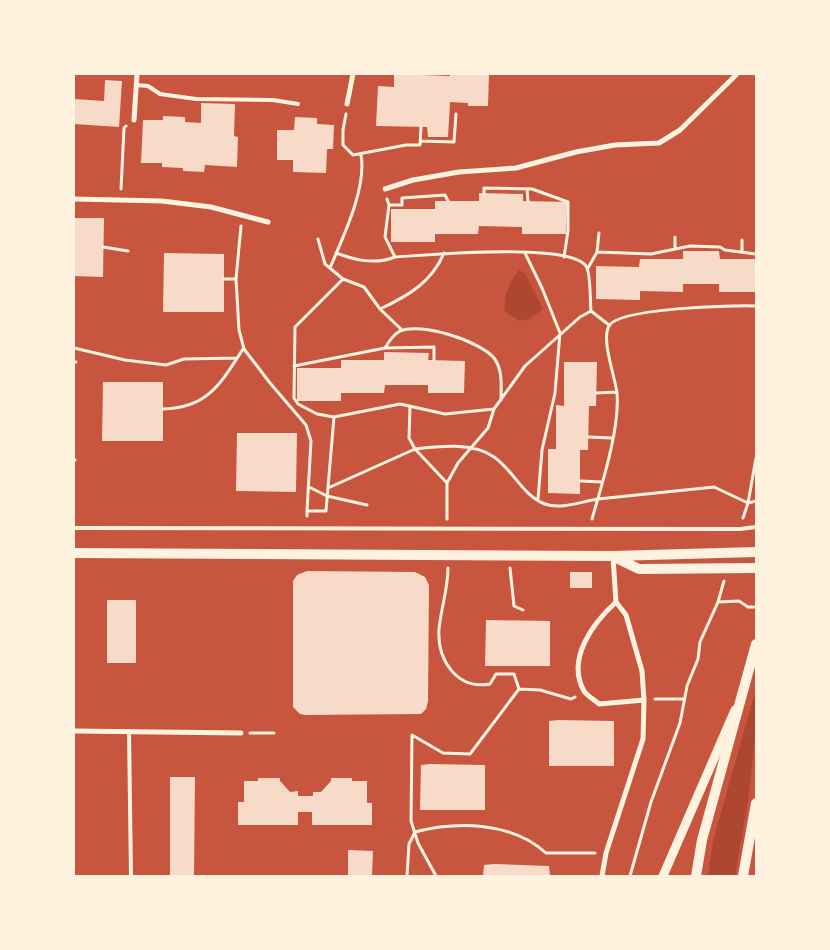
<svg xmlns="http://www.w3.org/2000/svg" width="830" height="950" font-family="Jost,sans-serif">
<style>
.green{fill:#ae4732}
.building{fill:#f7dbc8}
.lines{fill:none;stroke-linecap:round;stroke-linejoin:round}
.path{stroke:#fff3e0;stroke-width:3}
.service{stroke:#fff3e0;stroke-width:4}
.minor{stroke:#fff3e0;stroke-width:5}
.tertiary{stroke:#fff3e0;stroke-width:9}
.secondary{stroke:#fff3e0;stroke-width:10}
</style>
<rect width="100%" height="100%" fill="#c8553d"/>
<!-- green -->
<path class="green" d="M519 270 525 273 543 309 529 319 519 321 505 311C503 294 510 282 519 270Z
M756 689V729L749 794 735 876H708L713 841Z"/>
<!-- building -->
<path class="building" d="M394 74 450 76V74H489L488 106H468V103L450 102 448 137H428L427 127 376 126 378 86 394 87Z
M105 80 122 81 119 127 74 124V99L104 101Z
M201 103 235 104 234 136 238 137 237 167 205 165 204 172 183 171V168L162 167V163H141L143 120H163V116L185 117V122L201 123Z
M295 117 317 118V124L334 125 333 149H327L326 173 293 172V160H277V130H294Z
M479 193 523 194V201L567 202 566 234H522V227L479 226 478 234H435V242H391V209H435V201H479Z
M74 218H104L103 277 74 276Z
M683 251H719L720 259H756V292H719V284H683V292L640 291V300L596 299V266L639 267 640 259H683Z
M164 253 224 254V312H163Z
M384 352 429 353 428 360 465 361 464 393H428V385H385L384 393H341V401H297V368H341V360H384Z
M564 362H597L596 406H589L588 450H580V494L548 493V449H556V405L564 406Z
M103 382H163V441H102Z
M237 433H297L296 492 236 491Z
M307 571 415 572 425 577 429 585 428 701 426 709 421 714 305 715 300 714 293 707V581L297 575Z
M570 572H592V588H570Z
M107 600H136V663H107Z
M486 620 550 621V666H485Z
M558 720 614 721V766H549V721Z
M430 764 485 765V810H420L421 765Z
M170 777H195L194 876H170Z
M258 778H280V781L290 792 298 791V796H313V792H321L331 781V778H352V781H367V803H372V825H312V812H298V825H238V802H244V781H258Z
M348 850 373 851 372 876H348Z
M494 864 549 866 550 876H483L484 865Z"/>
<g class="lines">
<!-- path -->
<path class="path" d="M346 114 343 130V145L353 155 406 145H420L421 127
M420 141 454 142 456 114
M121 189 124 128 126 126
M527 189 528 201
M484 194V188L532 189 568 202V231L564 257
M387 199 389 205 385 237 395 257C427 255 569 242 586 266 591 273 590 302 591 311
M389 205H402V198L445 195 448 201
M241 226 236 279 239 330 244 349 270 383 306 425 311 441 307 511
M599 233 597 252 651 254 690 246 720 247 725 250 756 254
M318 239 325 264 343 279 364 287 380 309 402 330
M742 240V252
M103 247 128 251
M675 249V237
M336 253C355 260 375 265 395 257
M525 253 542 288 560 333 555 393 542 450 538 499
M330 268C343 237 367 188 361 155
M588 268 597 252
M224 279H236
M343 279 295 327 294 398 298 404 317 414 334 417 400 404 445 414 494 409 525 366 580 317 591 311 609 325
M380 309C408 296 432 282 444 253
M74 348 125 360 166 365 184 359 237 358
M385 348C389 341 393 335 400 331 421 322 480 341 494 358 503 370 501 386 501 400
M74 362H76
M294 366 385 348 434 347V360
M596 393 617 392
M410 406 409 438 415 449C439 446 473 442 494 457 513 470 523 496 545 504 561 510 583 501 598 499L714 487 748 503 743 518
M163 409C208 408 221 383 243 349
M589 437 612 438
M756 458 748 503 756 501
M74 461 75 460
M581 481 602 482
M447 483 458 463 488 428 494 409
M309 487 327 496 367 505
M328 487 334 417
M307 516V511H326L328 488 415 449 447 483V519
M592 519C602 484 620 428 617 393 615 376 601 340 609 326 618 308 733 305 756 306
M448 568C448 589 441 608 439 629 437 660 457 690 490 684L496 674H514L519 689
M510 568 514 606 523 610
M724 581 718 602 739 601 748 607H756
M655 699H684
M250 733H274
M407 876 409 844 415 832C458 821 512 822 546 853H595
M436 876 418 843 411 821 412 735 443 753 470 754 519 689 540 690 571 699 575 697
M630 876 651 802 680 723 687 686 698 659 700 642 718 602"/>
<!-- service -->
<path class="service" d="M136 85 148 86 160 94 196 99 273 100 298 104
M74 528 740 529 756 527
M129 731 131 876"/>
<!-- minor -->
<path class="minor" d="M347 104 353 74
M134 120 137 74
M385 189 413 180 459 172 516 168 576 152 615 145 659 143 680 130 737 74
M74 199 162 201 211 207 268 222
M616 602C593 623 566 659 584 691 587 696 595 700 599 704L644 700
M74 731 241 733
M602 876 606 853 643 739 644 700 642 671 626 615 616 602 613 557"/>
<!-- tertiary -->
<path class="tertiary" d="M663 876 735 710"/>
<!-- secondary -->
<path class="secondary" d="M74 553 613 556 756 552
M614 557 639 569 756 568
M696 876 702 840 756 644
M743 876 756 803"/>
</g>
<!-- border -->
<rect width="830" height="950" fill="none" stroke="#fff3e0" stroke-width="150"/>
</svg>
